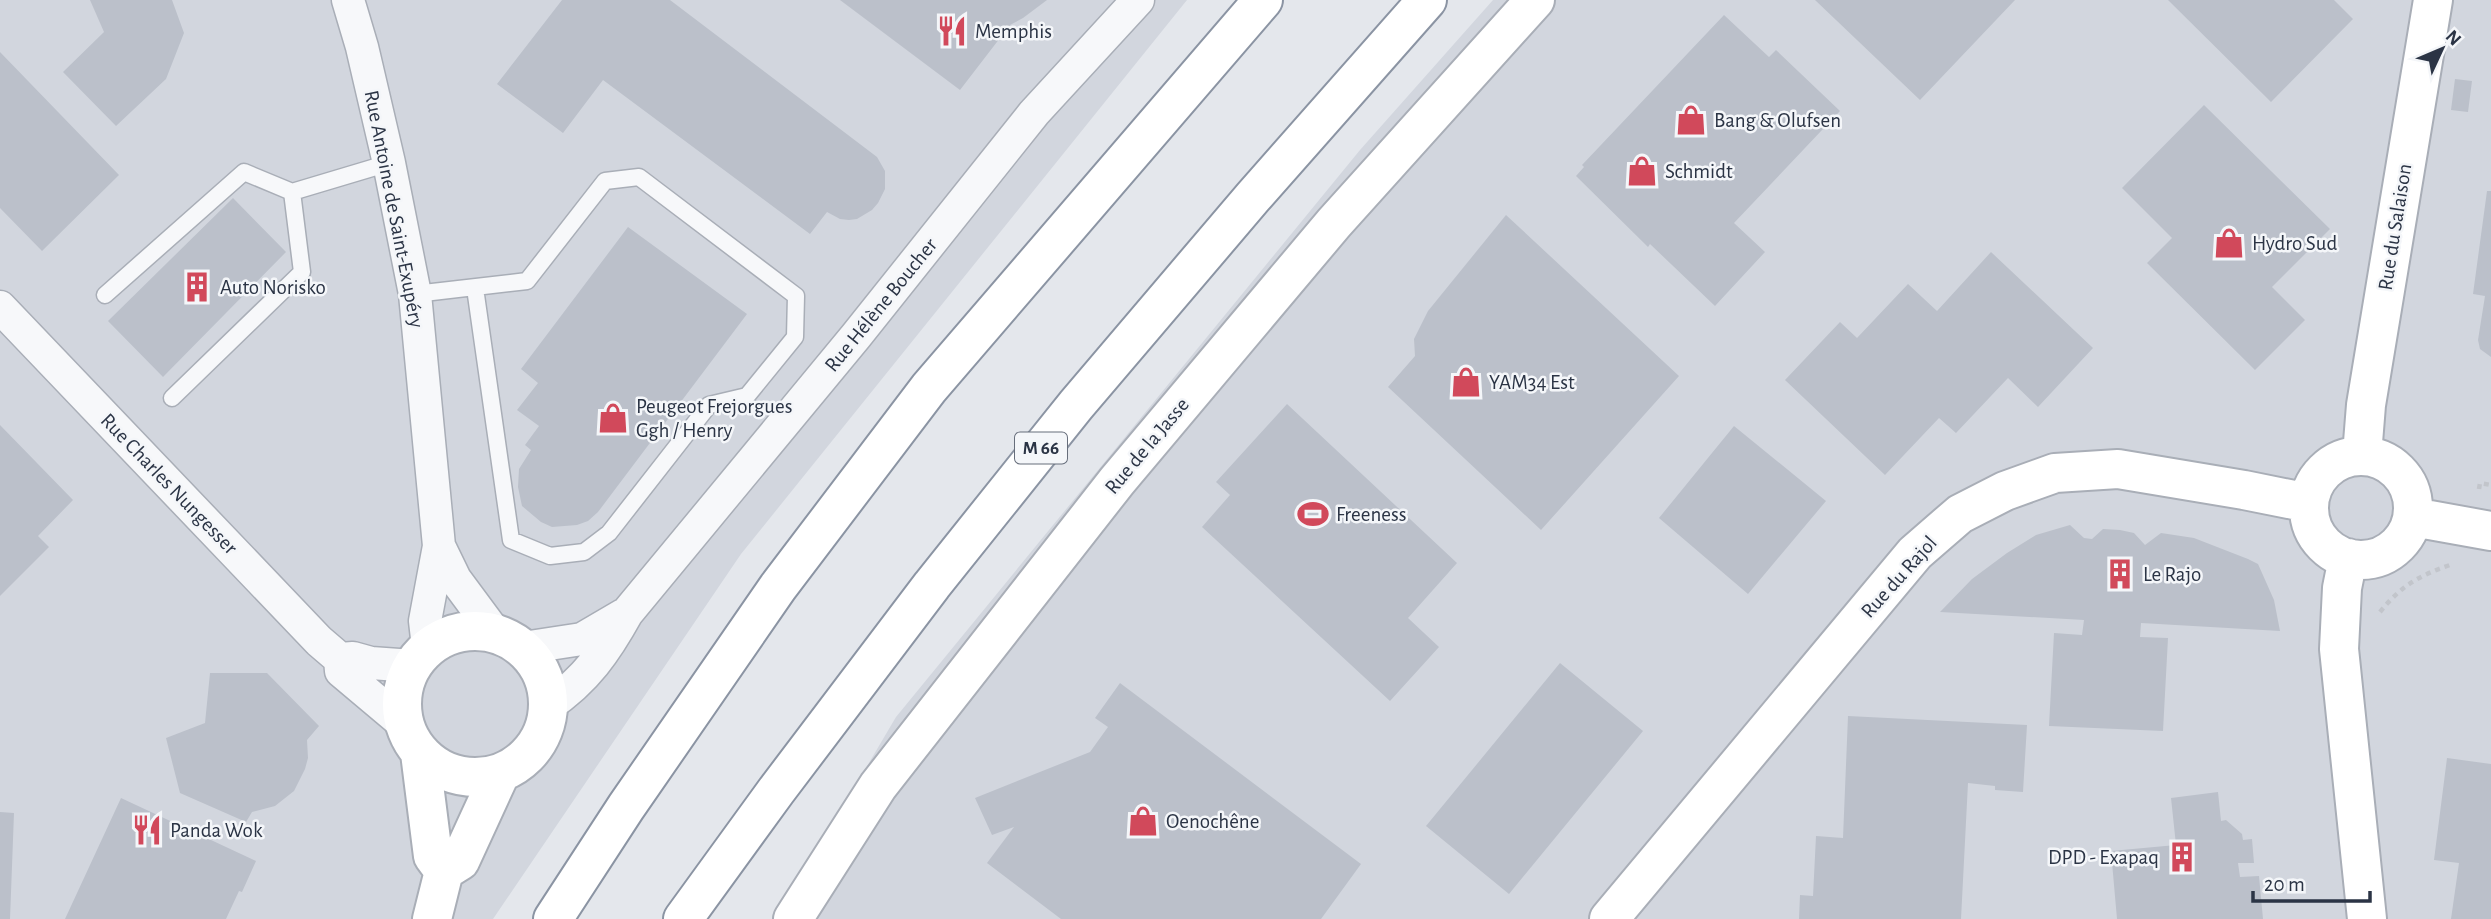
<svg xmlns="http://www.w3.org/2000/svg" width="2491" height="919" font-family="'Alegreya Sans',sans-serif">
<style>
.built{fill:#d2d6de}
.building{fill:#bbc0ca}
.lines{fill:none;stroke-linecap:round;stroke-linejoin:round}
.lane-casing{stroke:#a9aeb7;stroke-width:19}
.street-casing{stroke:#a9aeb7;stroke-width:35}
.secondary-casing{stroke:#a9aeb7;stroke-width:42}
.highway-casing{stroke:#8b94a3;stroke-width:42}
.path{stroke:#c2c5cb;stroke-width:4.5;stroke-dasharray:5 5;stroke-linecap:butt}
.lane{stroke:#f7f8fa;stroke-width:16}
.street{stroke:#f7f8fa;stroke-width:32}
.secondary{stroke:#fff;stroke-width:38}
.highway{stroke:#fff;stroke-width:38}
.labels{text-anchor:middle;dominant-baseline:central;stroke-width:5;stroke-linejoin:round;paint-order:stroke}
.shield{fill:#f4f6f9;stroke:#676e7b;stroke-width:2}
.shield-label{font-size:19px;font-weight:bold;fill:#2b3445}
.poi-label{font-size:21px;fill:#2b3445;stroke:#f4f6f9;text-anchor:start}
.street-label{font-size:21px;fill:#2b3445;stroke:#f4f6f9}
</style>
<rect width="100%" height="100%" fill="#e4e7ec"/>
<!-- built -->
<path class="built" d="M0 0H1187L741 554 493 919H0Z
M1493 0H2491V919H777L896 717 1360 150Z"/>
<!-- building -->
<path class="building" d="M90 0H172L184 33 166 79 116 126 63 72 104 32Z
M562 0H670L877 157 885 171V189L878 203 872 210 857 219 849 220 840 219 827 212 810 234 603 80 563 133 497 84Z
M840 0H1047L1023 18 1010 25 960 90Z
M1815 0H2015L1920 100Z
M2168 0H2334L2353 19 2271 102Z
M1724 15 1769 57 1776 50 1840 111 1734 223 1765 252 1715 306 1650 244 1648 247 1576 176 1584 167 1582 165Z
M0 52 119 175 42 251 0 208Z
M2455 79 2472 81 2468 112 2451 110Z
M2204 105 2330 229 2272 287 2305 320 2255 370 2147 263 2172 238 2122 188Z
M2487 191H2491V357L2480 349 2478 340 2485 296 2473 294Z
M233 198 286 252 163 377 108 321Z
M1506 215 1679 376 1541 530 1388 387 1415 356 1414 339 1428 311Z
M628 227 747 314 598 512 588 521 577 525 552 527 541 522 522 506 518 487 519 469 531 450 525 445 539 426 517 410 538 383 521 369Z
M1991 252 2093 348 2038 407 2008 378 1956 433 1939 418 1885 475 1785 380 1840 322 1857 338 1908 284 1937 311Z
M1287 404 1457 563 1408 618 1439 647 1390 701 1202 527 1230 495 1216 482Z
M0 425 73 500 38 536 49 547 0 596Z
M1734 426 1826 501 1748 594 1659 518Z
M2070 525 2084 538 2092 539 2103 529 2120 530 2134 533 2145 545 2161 533 2194 538 2248 559 2258 564 2274 600 2280 631 2141 623 2140 637 2168 638 2163 731 2049 726 2054 633 2082 635 2084 620 1940 612 1972 579 2007 553 2036 535Z
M1560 663 1643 731 1509 894 1426 826Z
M210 673H267L319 726 307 740 308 758 305 769 294 791 275 806 252 812 246 822 180 793 166 738 205 723Z
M1120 683 1361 864 1321 919H1061L987 863 1014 827 992 835 975 798 1090 752 1108 727 1095 718Z
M1848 716 2027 725 2023 792 1995 790V786L1968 783 1961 919H1799L1800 895 1813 896 1816 836 1843 838Z
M2447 758 2491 764V919H2451L2459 863 2434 860Z
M2218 792 2221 821 2226 820 2242 834 2243 840 2252 839 2254 863H2238L2240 877 2259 876 2263 919H2117L2111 851 2176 845 2171 798Z
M121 798 256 861 242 892 239 891 226 919H65Z
M0 812 14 813 10 919H0Z"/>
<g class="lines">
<!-- lane casing -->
<g class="lane-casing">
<path id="lane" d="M415 294 527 281 605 181 639 177 796 296 795 337 747 396 709 405 609 533 584 552 550 556 511 540 475 288
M105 295 244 172 292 192 389 163
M172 398 302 272 292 192"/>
</g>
<!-- street casing -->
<g class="street-casing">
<path id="street" d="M348 0 362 47 389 163 415 294 439 546 425 621 428 647
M0 307 319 641 340 659 341 671 404 724
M439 546 455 579 495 633
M523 648 582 639 623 615
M340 659 353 658 371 663 413 666
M549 705C586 680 606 651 627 613L856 336 1034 113 1138 0"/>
</g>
<!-- secondary casing -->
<g class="secondary-casing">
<path id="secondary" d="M2362 455 2366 405 2433 0
M2309 508a52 52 0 1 1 104 0a52 52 0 1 1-104 0Z
M2413 517 2491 531
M2348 558 2342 588 2339 649 2367 919
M402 704a73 73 0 1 1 146 0a73 73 0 1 1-146 0Z
M420 753 433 856 444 871
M432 919 444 871 460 861 500 774
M793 919 878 786 1117 481 1334 223 1535 0
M1609 919 1915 553 1960 514 2005 491 2055 473 2118 469 2244 490 2309 503"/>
</g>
<!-- highway casing -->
<g class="highway-casing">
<path id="highway" d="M553 919 626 807 778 587 929 388 1263 0
M683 919 776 791 932 585 1076 405 1253 197 1427 0"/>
</g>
<!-- path -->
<path class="path" d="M2479 489 2480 483 2491 485
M2380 612C2401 586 2418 576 2450 565"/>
<!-- lane -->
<use href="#lane" class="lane"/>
<!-- street -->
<use href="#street" class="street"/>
<!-- secondary -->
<use href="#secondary" class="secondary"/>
<!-- highway -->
<use href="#highway" class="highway"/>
</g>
<!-- icons -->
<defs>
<g id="restaurant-bare" transform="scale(2.415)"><path d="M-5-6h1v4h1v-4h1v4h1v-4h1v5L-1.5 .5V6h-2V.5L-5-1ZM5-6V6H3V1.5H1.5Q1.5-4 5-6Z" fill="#d1495b" stroke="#f4f6f9" stroke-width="2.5" paint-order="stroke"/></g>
<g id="shop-bare" transform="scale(2.415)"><path d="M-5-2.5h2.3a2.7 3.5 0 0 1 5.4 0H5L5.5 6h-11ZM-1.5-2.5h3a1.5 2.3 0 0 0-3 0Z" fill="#d1495b" stroke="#f4f6f9" stroke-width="2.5" paint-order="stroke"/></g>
<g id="building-bare" transform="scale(2.415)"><path d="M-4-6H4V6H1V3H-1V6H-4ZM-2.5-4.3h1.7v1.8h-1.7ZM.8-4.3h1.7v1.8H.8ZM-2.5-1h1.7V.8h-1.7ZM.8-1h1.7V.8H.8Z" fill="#d1495b" stroke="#f4f6f9" stroke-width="2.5" paint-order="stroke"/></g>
<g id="stadium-bare" transform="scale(2.415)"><path d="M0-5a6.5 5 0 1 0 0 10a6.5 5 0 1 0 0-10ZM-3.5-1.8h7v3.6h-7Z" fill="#d1495b" stroke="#f4f6f9" stroke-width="2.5" paint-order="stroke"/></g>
</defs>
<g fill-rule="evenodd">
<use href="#restaurant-bare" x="952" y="31"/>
<use href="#shop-bare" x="1691" y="120"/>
<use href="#shop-bare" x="1642" y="171"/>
<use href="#shop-bare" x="2229" y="243"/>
<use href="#building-bare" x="197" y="287"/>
<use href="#shop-bare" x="1466" y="382"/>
<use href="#shop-bare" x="613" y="418"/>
<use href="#stadium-bare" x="1313" y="514"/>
<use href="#building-bare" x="2120" y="574"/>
<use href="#shop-bare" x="1143" y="821"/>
<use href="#restaurant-bare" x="147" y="830"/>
<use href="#building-bare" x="2182" y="857"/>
</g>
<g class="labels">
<!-- shield labels -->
<rect class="shield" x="1015" y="432.5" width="52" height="31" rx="5"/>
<g class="shield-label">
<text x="1041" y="448">M 66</text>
</g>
<!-- poi labels -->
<g class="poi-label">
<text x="975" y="31">Memphis</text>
<text x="1714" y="120">Bang &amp; Olufsen</text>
<text x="1665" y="171">Schmidt</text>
<text x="2252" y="243">Hydro Sud</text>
<text x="220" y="287">Auto Norisko</text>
<text x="1489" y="382">YAM34 Est</text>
<text x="636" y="406">Peugeot Frejorgues<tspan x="636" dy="24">Ggh / Henry</tspan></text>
<text x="1336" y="514">Freeness</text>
<text x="2143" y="574">Le Rajo</text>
<text x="1166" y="821">Oenochêne</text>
<text x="170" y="830">Panda Wok</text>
<text x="2159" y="857" text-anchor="end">DPD - Exapaq</text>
</g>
<!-- street labels -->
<g class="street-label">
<text transform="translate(394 209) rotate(79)">Rue Antoine de Saint-Exupéry</text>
<text transform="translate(2395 227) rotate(-81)">Rue du Salaison</text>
<text transform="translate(881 305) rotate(-51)">Rue Hélène Boucher</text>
<text transform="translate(1147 446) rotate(-50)">Rue de la Jasse</text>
<text transform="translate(169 484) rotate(46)">Rue Charles Nungesser</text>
<text transform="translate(1899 577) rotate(-48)">Rue du Rajol</text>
</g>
</g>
<!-- north arrow -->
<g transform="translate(2442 49) rotate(46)" stroke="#f4f6f9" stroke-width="5" paint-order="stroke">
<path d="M0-5L12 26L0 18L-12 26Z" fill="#2b3445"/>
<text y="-10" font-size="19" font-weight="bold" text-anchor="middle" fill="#2b3445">N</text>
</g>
<!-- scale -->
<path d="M2253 891v10h117v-10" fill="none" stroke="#2b3445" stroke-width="3.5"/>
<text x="2264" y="891" font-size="21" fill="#2b3445" stroke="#f4f6f9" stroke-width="5" paint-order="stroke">20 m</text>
</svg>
